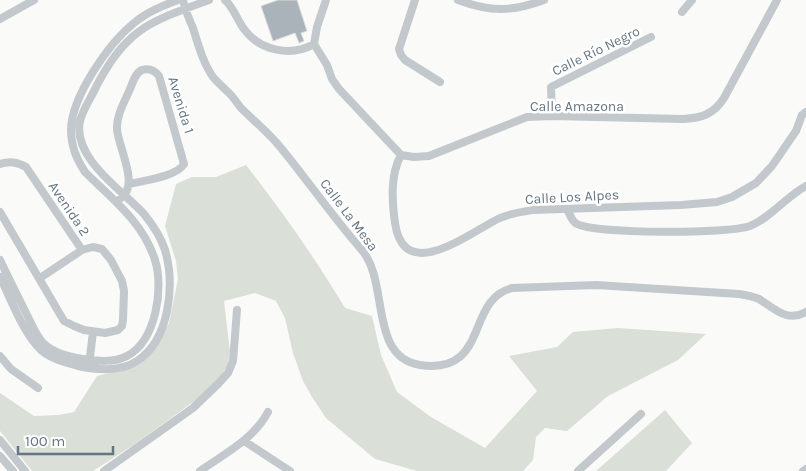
<svg xmlns="http://www.w3.org/2000/svg" width="806" height="471" font-family="Karla,sans-serif">
<style>
.green{fill:#dadfd7}
.building{fill:#aab3b9;stroke:#dcdcda}
.lines{fill:none;stroke-linecap:round;stroke-linejoin:round}
.minor{stroke:#c3c8cc;stroke-width:8}
.labels{text-anchor:middle;dominant-baseline:central;stroke-width:5;stroke-linejoin:round;paint-order:stroke}
.street-label{font-size:14px;fill:#657683;stroke:#fff}
</style>
<rect width="100%" height="100%" fill="#fafaf8"/>
<!-- green -->
<path class="green" d="M246 165C282 211 315 258 345 308L372 316 381 355 397 392 431 417 485 448 537 391 509 356 557 347 573 332 618 328 706 334 678 360 608 396 567 431 545 428 536 437 533 460 523 471H417L375 459 326 418 312 397 303 381 293 353 285 318 276 301 255 293 224 301 230 352 228 364 221 376 200 397 135 444 93 471H32L0 431V393L34 416 59 415 74 412 97 376 126 369 143 361 155 348 169 323 178 279 176 261 165 226 176 184 192 177H216Z
M665 410 692 443 666 471H596Z"/>
<!-- building -->
<path class="building" d="M278 0H297L307 31 301 33 304 41 299 43 295 33 273 41 261 6Z"/>
<g class="lines">
<!-- minor -->
<path class="minor" d="M183 0C185 10 189 19 193 28 198 44 203 63 213 77 218 83 224 88 229 93 234 98 237 103 241 108 254 121 269 133 281 148 308 181 333 217 361 249 390 281 368 357 420 365 490 375 465 300 512 288L596 285 739 294C746 295 752 296 759 299 774 308 787 323 806 312
M225 0C234 8 237 20 244 29 260 51 291 57 314 44L317 27 326 0
M415 0 399 49 401 55 405 60 440 82
M458 0C490 12 512 12 544 0
M682 12 692 0
M0 19 34 0
M314 44 327 65 332 79 339 89 401 155 414 157 429 156 527 117 552 116 683 119C701 118 713 115 724 98L777 0
M552 116 551 87 651 37
M401 155C390 175 392 201 395 223 404 286 470 232 500 218 511 213 521 212 533 210L681 205 717 202 732 197 756 183 772 166 796 131 802 115 806 112
M0 164C10 161 17 162 26 167L82 250 93 247 102 249 111 260 122 281 124 291 123 320 122 326 118 330 105 333 84 330 74 326 64 321 0 212
M121 198C140 185 118 147 117 129 116 116 125 101 130 89 133 82 135 73 142 70 149 68 155 71 159 76L184 164C176 177 145 180 130 184
M567 209C570 214 571 221 577 224 597 234 728 234 750 226 769 219 787 196 806 186
M0 260C9 279 18 297 27 315 32 325 36 336 44 344 54 353 69 357 83 359 97 361 114 363 127 356 156 341 164 288 155 260 143 222 112 199 85 172 76 158 71 146 71 129 72 96 109 43 134 23 147 12 162 6 178 0
M0 277C11 299 23 333 41 350 51 359 65 362 78 366 97 370 121 372 137 361 170 340 175 284 165 250 161 237 152 224 144 214 122 190 72 158 80 121 83 109 91 98 96 87 126 28 150 22 209 0
M40 278 82 250
M0 356 11 369 38 388
M89 365 93 332
M0 440 25 471
M244 441 290 471
M0 456 13 471
M104 471 193 408 218 384 228 373 233 361 237 310
M200 471C224 454 254 439 268 412
M578 471 641 414
M803 471 806 469"/>
</g>
<g class="labels">
<!-- street labels -->
<g class="street-label">
<text transform="translate(596 51) rotate(-26)">Calle Río Negro</text>
<text transform="translate(181 105) rotate(73)">Avenida 1</text>
<text x="577" y="106">Calle Amazona</text>
<text transform="translate(572 197) rotate(-3)">Calle Los Alpes</text>
<text transform="translate(69 209) rotate(56)">Avenida 2</text>
<text transform="translate(349 215) rotate(53)">Calle La Mesa</text>
</g>
</g>
<!-- scale -->
<path d="M18 446v8h95v-8" fill="none" stroke="#657683" stroke-width="2.5"/>
<text x="25" y="446" font-size="15" fill="#657683" stroke="#ffffff" stroke-width="4" paint-order="stroke">100 m</text>
</svg>
